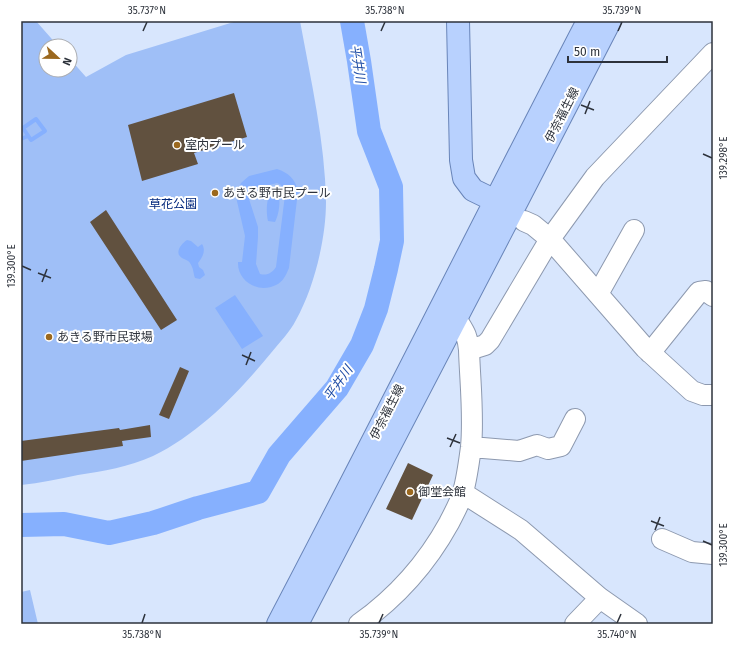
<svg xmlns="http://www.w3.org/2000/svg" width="734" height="645" font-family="'Fira Sans','Noto Sans JP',sans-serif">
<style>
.green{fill:#9fbff7}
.water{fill:#86b0fe;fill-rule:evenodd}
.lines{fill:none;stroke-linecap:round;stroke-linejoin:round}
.stream{stroke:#86b0fe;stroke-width:4}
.river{stroke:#86b0fe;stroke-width:24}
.building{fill:#61513f}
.minor-casing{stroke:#8d99af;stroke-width:22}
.major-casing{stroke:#6985b9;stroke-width:24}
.minor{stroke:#fff;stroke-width:20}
.major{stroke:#b8d1fe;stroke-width:22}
.ticks{fill:none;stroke:#2d323b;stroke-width:1.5}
.poi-dot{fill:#9b681e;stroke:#fff;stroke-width:1.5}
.labels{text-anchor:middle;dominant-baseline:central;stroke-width:4;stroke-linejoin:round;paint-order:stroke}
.street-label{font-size:12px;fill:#2d323b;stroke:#fff}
.poi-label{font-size:12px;fill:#2d323b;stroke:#fff;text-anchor:start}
.park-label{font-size:12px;fill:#00267c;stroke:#fff}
.water-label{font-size:13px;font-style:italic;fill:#214ea6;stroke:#fff}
.neatline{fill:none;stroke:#2d323b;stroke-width:1.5}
.ticks-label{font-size:10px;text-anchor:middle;fill:#2d323b}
</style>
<rect width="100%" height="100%" fill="#d8e6fd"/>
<!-- green -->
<path class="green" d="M21 21H36L58 46H46V70H70V59L86 77 126 55 237 21H300C311 81 325 142 326 202 326 239 314 288 296 320 290 332 279 343 271 353 238 393 200 433 153 456 129 467 103 471 78 475 59 479 40 483 21 485Z
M30 590 38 624H21V592Z"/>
<!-- water -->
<path class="water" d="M277 169C289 173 295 179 298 191L289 268C286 275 283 282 276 285 258 294 237 281 238 262H242L245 236 236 197 241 183 249 176ZM277 183 281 185 285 195 276 267C272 273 267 276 260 274L256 264 258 237V227L249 199 250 195 254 189Z
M272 191 278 192C281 200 279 215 275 222L268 221C266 213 266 197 272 191Z
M187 240 191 241 198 247 202 244C206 250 203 257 198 263L199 267 203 270 205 275 200 279 195 278C193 273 194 269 190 263 188 260 186 260 182 258 174 253 181 244 187 240Z
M235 295 263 336 242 349 215 308Z"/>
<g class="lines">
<!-- stream -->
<path class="stream" d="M36 119 45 131 31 140 23 128Z
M21 139 28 136"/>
<!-- river -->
<path class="river" d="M21 525 64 524 109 533 153 523 198 508 258 492 279 455 337 388 362 345 376 309 386 269 392 241 391 187 369 131 359 61 352 21"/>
</g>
<!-- building -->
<path class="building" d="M234 93 247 137 194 153 198 164 142 181 128 125Z
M106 210 177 320 161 330 90 222Z
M180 367 189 371 169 419 159 415Z
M150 425 151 437 122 441 123 446 21 461V441L119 428 120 430Z
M408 463 433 475 412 520 386 509Z"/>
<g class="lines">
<!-- minor casing -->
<g class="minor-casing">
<path id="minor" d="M524 221 533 225 550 239 645 348 692 391 703 395H713
M598 294 634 230
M469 350 485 345 490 340 550 239 595 177 713 53
M650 353 699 292 706 291 713 296
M471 447 519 451 537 445 548 449 561 446 575 419
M463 493 521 530 600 598 637 624
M662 539 692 552 713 554
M359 624C397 597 427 563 449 523 454 513 460 503 463 492 467 478 469 462 471 447 474 415 470 382 469 350 468 335 463 330 456 318
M575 624 600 598"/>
</g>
<!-- major casing -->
<g class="major-casing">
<path id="major" d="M458 21 461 160 464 178 473 190 508 207
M278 624C383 424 484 221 588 21
M297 624 513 209 610 21"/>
</g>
<!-- minor -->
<use href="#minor" class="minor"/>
<!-- major -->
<use href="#major" class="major"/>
</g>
<!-- ticks -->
<path class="ticks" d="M143 31 147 22M381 31 385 22M618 31 622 22M581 105 594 110M585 114 590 101M703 154 712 158M22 266 31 270M38 273 51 278M42 282 47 269M242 355 255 361M246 365 251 352M447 438 460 443M450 447 456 434M651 521 664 526M655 530 660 517M703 541 712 545M142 623 145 614M379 623 383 614M617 623 621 614"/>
<!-- markers -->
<g class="poi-dot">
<circle cx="177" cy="145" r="4"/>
<circle cx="215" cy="193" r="4"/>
<circle cx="49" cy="337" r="4"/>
<circle cx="410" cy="492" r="4"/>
</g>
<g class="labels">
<!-- street labels -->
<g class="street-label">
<text transform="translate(562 115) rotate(-63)">伊奈福生線</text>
<text transform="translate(387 412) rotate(-63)">伊奈福生線</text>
</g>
<!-- poi labels -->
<g class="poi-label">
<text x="185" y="145">室内プール</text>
<text x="223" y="193">あきる野市民プール</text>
<text x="57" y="337">あきる野市民球場</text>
<text x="418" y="492">御堂会館</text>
</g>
<!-- park labels -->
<g class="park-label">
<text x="173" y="204">草花公園</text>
</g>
<!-- water labels -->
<g class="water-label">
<text transform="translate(358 64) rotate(81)">平井川</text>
<text transform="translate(338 383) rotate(-55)">平井川</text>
</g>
</g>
<!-- border -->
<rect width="734" height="645" fill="none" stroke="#ffffff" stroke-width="44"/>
<!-- north arrow -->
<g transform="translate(58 58) rotate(112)"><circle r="19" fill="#ffffff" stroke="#abadb1"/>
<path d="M0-3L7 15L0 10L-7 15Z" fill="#9b681e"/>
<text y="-6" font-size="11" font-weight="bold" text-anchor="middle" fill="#2d323b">N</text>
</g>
<!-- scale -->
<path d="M568 56v6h99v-6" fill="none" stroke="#2d323b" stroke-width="2"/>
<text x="574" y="56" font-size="12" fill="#2d323b" stroke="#ffffff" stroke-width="3" paint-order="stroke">50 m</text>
<rect x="22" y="22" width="690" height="601" class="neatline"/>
<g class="ticks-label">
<text x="147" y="14">35.737°N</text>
<text x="385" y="14">35.738°N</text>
<text x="622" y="14">35.739°N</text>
<text transform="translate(723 158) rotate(-90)" y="4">139.298°E</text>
<text transform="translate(11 266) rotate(-90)" y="4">139.300°E</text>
<text transform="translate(723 545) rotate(-90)" y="4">139.300°E</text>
<text x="142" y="638">35.738°N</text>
<text x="379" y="638">35.739°N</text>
<text x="617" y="638">35.740°N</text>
</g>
</svg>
